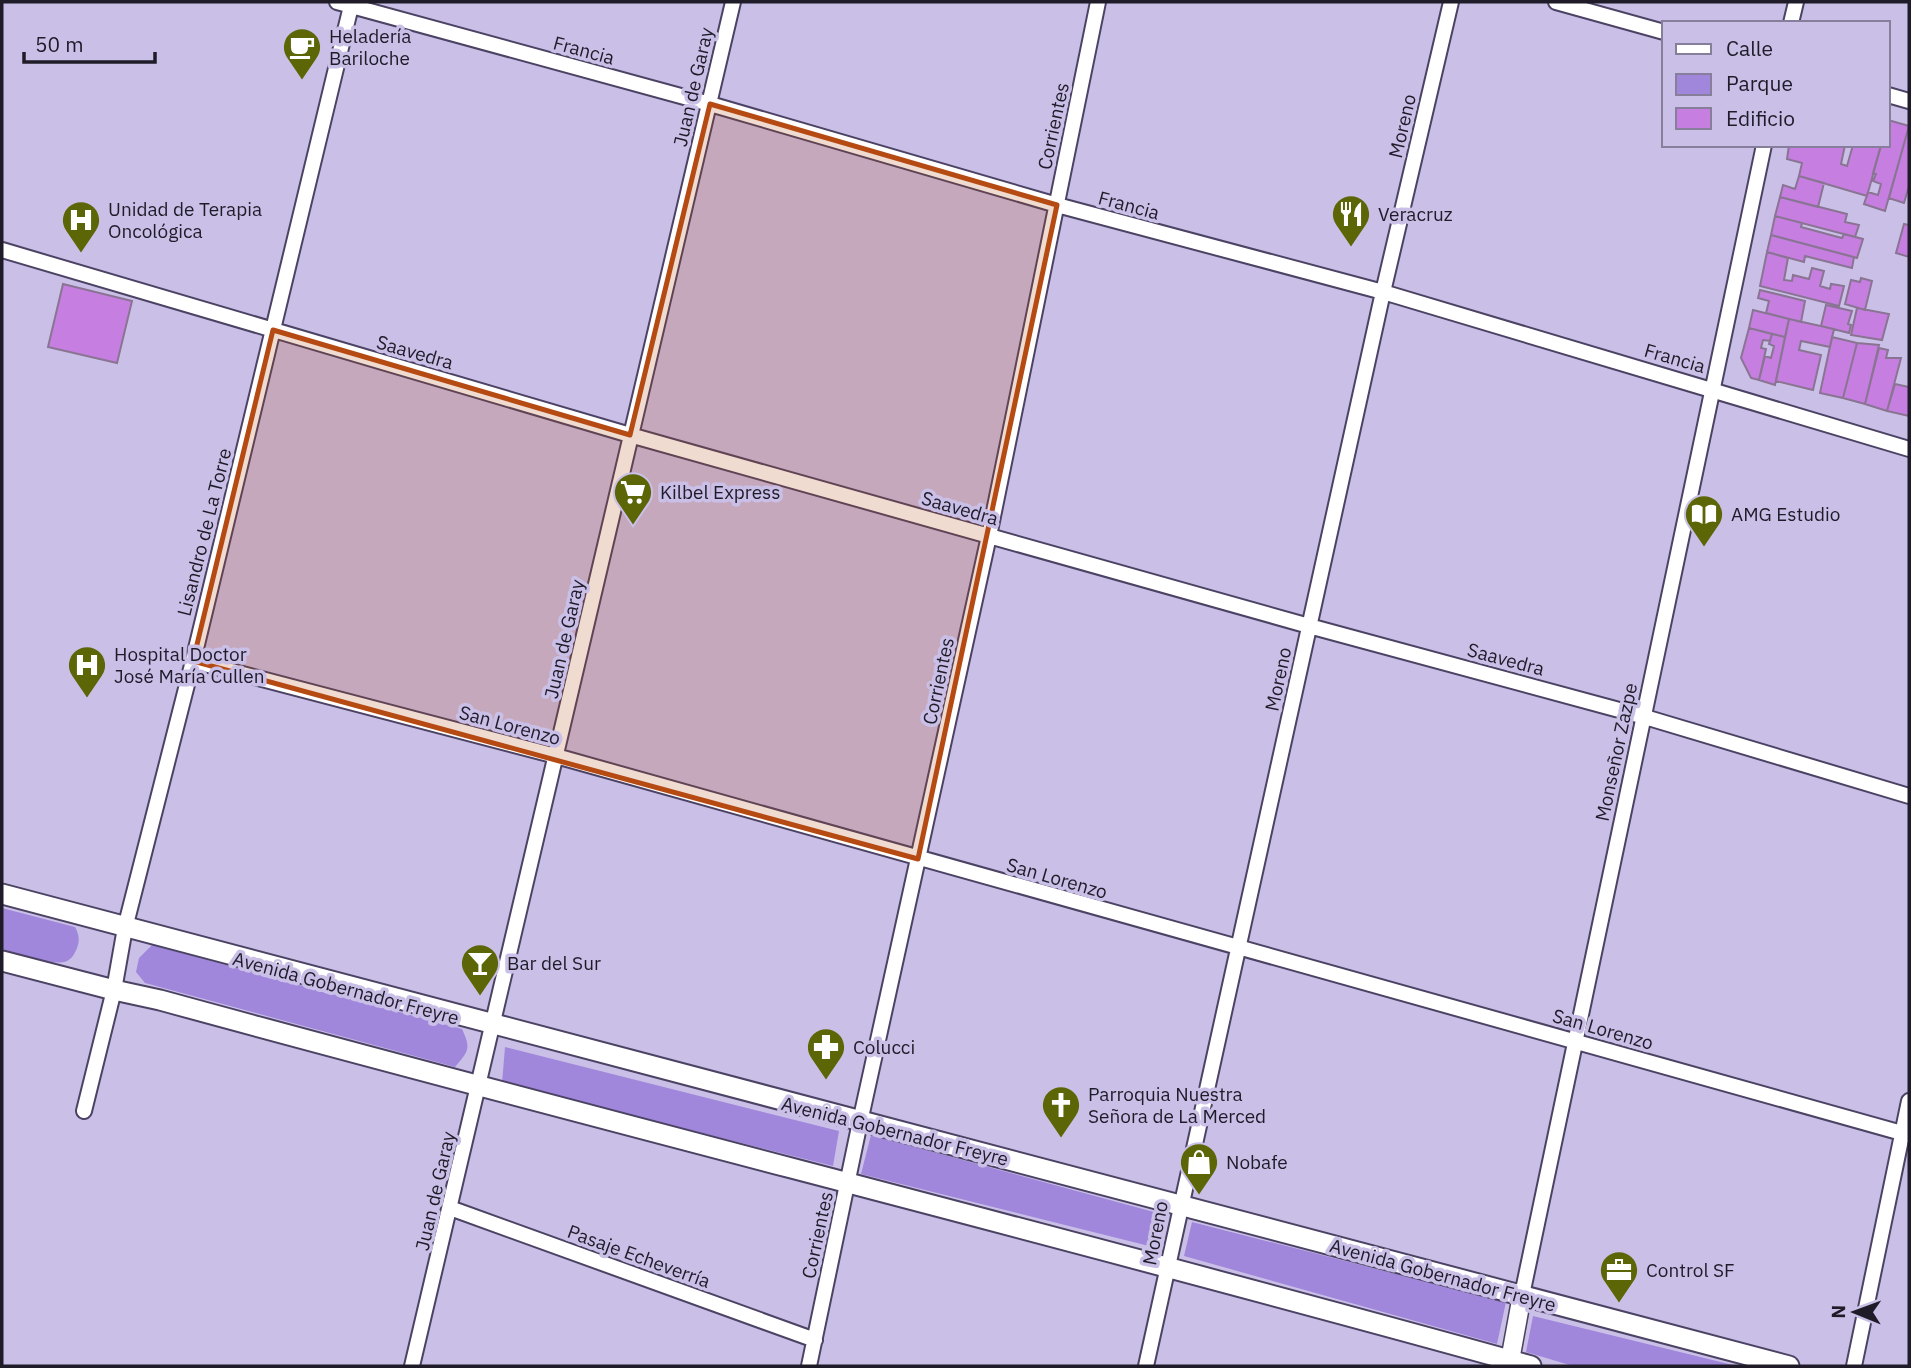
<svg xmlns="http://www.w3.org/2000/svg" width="1911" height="1368" font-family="'IBM Plex Sans',sans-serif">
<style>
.green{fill:#a087dc}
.building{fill:#c67fe1;stroke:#8a7493;stroke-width:2}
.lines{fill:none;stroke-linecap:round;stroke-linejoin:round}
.minor-casing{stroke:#4c4364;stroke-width:18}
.tertiary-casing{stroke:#4c4364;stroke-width:21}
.secondary-casing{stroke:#4c4364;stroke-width:23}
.minor{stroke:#fff;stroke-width:14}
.tertiary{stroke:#fff;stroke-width:18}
.secondary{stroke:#fff;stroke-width:19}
.marked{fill:#b64a13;fill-opacity:0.2;stroke:#b64a13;stroke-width:5;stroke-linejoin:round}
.labels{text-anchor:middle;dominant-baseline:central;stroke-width:7;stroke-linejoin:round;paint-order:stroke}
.poi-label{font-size:19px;fill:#1f1b29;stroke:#cac0e7;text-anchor:start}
.street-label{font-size:19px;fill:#1f1b29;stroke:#cac0e7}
</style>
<rect width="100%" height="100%" fill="#cac0e7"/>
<!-- green -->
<path class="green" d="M2 908 75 927C79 934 80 940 77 948 75 953 72 959 67 961 56 967 15 953 2 949Z
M152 945 462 1029C471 1048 469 1051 455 1067L145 983 136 972 139 958Z
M505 1047 839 1131 833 1166 502 1083Z
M871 1135 1165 1215 1161 1249 861 1174Z
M1192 1222 1506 1302 1497 1344 1184 1256Z
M1533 1316 1737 1366H1573L1526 1352Z"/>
<!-- building -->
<path class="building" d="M1888 120 1909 126 1885 211 1864 204 1868 192 1878 195 1881 184 1873 181 1876 174 1873 173 1881 145H1888Z
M1909 126V186L1904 203 1889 198Z
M1789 145H1845L1841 164 1847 166 1853 145 1881 146 1867 196 1799 176 1802 163 1787 159Z
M1799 176 1824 183 1818 207 1780 197 1783 185 1795 189Z
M1780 197 1847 214 1845 222 1859 225 1855 237 1775 216Z
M1775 216 1802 223 1801 227 1842 238 1844 234 1863 239 1857 258 1771 235Z
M1904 224 1909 225V257L1896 253Z
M1771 235 1854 257 1852 268 1805 256 1804 262 1767 252Z
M1767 252 1788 258 1784 280 1792 281 1793 275 1809 279 1812 268 1824 271 1820 286 1830 289 1831 284 1844 286 1839 306 1760 286Z
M1861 278 1872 281 1865 310 1845 304 1851 280 1860 282Z
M63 284 132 301 117 363 48 347Z
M1760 290 1805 301 1801 322 1766 313 1769 301 1758 298Z
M1826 305 1852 311 1848 324 1851 325 1849 333 1821 326Z
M1857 308 1889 314 1882 340 1851 335Z
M1753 310 1789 319 1785 337 1749 328Z
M1789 319 1834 329 1830 347 1801 341 1799 350 1821 355 1813 390 1776 381Z
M1749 328 1772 334 1770 341 1763 340 1761 348 1766 349 1759 380 1751 378 1741 358Z
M1772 334 1785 337 1775 385 1759 380 1765 356 1771 358 1774 346 1769 344Z
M1832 337 1857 343 1843 398 1820 393Z
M1857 343 1879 345 1865 404 1843 398Z
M1879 348 1888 350 1886 358H1901L1887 411 1865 404Z
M1895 384 1909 387V416L1887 411Z"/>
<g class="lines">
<!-- minor casing -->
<g class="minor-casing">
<path id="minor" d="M337 2 710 104 1057 205 1383 292 1909 449
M1556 2 1664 32
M1791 23 1796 2
M1888 95 1909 101
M2 250 630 435 1309 626 1645 717 1909 796
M193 661 556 756 1909 1135
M84 1111 114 990 125 928 193 661 352 2
M450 1208 815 1340
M1522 1295C1605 912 1681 528 1764 145
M412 1366 733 2
M809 1366 860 1122 989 536 1098 2
M1146 1366 1383 292 1451 2
M1854 1366 1909 1101"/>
</g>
<!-- tertiary casing -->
<g class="tertiary-casing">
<path id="tertiary" d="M1509 1366 1522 1295"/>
</g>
<!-- secondary casing -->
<g class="secondary-casing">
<path id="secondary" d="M2 894C596 1056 1193 1208 1789 1366
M2 961 114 990 160 1000C616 1125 1075 1239 1531 1366"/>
</g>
<!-- minor -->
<use href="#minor" class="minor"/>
<!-- tertiary -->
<use href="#tertiary" class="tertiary"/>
<!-- secondary -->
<use href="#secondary" class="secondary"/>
</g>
<!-- marked area -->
<path class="marked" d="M710 104 1057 205 918 859 193 661 273 330 630 435Z"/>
<!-- icons -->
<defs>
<g id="cafe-pin" transform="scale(2.0125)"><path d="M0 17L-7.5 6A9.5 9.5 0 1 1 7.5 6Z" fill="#5c6607" stroke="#cac0e7"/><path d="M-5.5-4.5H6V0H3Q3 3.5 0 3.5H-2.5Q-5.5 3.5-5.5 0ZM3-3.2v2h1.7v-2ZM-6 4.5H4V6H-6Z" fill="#fff"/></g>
<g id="restaurant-pin" transform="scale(2.0125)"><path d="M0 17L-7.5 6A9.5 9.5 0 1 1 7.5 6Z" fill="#5c6607" stroke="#cac0e7"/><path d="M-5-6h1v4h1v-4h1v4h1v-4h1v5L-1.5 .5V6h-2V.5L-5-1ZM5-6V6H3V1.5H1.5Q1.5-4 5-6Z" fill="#fff"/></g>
<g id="hospital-pin" transform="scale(2.0125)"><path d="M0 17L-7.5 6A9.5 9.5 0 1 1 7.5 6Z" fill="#5c6607" stroke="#cac0e7"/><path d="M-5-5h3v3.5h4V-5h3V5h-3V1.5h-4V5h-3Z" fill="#fff"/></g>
<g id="supermarket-pin" transform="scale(2.0125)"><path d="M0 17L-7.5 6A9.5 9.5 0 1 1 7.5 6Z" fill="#5c6607" stroke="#cac0e7"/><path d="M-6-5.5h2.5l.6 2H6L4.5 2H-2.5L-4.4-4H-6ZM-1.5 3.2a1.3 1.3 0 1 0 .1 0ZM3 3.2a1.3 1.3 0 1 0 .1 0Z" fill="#fff"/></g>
<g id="library-pin" transform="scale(2.0125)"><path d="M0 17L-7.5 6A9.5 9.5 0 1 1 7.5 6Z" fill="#5c6607" stroke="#cac0e7"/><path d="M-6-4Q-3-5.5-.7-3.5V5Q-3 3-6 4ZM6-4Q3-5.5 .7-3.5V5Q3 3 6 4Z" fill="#fff"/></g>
<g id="bar-pin" transform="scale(2.0125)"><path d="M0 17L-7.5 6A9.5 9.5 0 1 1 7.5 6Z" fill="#5c6607" stroke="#cac0e7"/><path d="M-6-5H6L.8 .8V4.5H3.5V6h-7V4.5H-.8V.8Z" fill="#fff"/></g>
<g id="pharmacy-pin" transform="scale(2.0125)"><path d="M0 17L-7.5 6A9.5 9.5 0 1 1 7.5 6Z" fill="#5c6607" stroke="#cac0e7"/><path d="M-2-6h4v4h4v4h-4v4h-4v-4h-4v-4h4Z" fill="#fff"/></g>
<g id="church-pin" transform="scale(2.0125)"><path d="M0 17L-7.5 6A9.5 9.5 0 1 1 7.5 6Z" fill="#5c6607" stroke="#cac0e7"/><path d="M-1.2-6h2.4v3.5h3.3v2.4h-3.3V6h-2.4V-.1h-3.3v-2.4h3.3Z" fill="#fff"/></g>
<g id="shop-pin" transform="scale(2.0125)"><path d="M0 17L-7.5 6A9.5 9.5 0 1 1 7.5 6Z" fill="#5c6607" stroke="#cac0e7"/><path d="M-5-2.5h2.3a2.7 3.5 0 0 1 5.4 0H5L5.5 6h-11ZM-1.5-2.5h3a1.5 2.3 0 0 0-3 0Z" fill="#fff"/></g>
<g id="office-pin" transform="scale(2.0125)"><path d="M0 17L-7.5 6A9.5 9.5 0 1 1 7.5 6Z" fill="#5c6607" stroke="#cac0e7"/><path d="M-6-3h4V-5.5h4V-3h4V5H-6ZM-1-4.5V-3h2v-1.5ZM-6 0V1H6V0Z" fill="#fff"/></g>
</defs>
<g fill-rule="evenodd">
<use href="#cafe-pin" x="302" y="47"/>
<use href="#restaurant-pin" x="1351" y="214"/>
<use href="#hospital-pin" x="81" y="220"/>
<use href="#supermarket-pin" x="633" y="492"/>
<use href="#library-pin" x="1704" y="514"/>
<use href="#hospital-pin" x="87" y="665"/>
<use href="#bar-pin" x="480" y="963"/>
<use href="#pharmacy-pin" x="826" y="1047"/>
<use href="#church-pin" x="1061" y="1105"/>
<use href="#shop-pin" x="1199" y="1162"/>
<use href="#office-pin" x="1619" y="1270"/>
</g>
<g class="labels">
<!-- poi labels -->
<g class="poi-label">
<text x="329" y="36">Heladería<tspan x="329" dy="22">Bariloche</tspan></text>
<text x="108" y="209">Unidad de Terapia<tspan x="108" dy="22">Oncológica</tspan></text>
<text x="1378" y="214">Veracruz</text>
<text x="660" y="492">Kilbel Express</text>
<text x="1731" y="514">AMG Estudio</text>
<text x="114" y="654">Hospital Doctor<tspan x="114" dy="22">José María Cullen</tspan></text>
<text x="507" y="963">Bar del Sur</text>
<text x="853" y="1047">Colucci</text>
<text x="1088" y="1094">Parroquia Nuestra<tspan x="1088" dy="22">Señora de La Merced</tspan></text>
<text x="1226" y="1162">Nobafe</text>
<text x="1646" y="1270">Control SF</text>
</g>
<!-- street labels -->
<g class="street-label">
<text transform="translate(584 50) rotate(15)">Francia</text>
<text transform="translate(693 87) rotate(-77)">Juan de Garay</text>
<text transform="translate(1053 126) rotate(-78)">Corrientes</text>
<text transform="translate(1402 126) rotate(-77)">Moreno</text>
<text transform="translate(1129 205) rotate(15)">Francia</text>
<text transform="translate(415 352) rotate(16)">Saavedra</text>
<text transform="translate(1675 358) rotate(16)">Francia</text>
<text transform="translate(960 508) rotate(16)">Saavedra</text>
<text transform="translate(204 532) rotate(-76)">Lisandro de La Torre</text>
<text transform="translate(564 639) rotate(-77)">Juan de Garay</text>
<text transform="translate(1506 659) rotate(15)">Saavedra</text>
<text transform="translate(1278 679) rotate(-78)">Moreno</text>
<text transform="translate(938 681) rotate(-78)">Corrientes</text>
<text transform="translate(510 725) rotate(15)">San Lorenzo</text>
<text transform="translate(1616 752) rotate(-78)">Monseñor Zazpe</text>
<text transform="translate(1057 878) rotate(16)">San Lorenzo</text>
<text transform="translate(346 988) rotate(15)">Avenida Gobernador Freyre</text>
<text transform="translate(1603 1029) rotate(16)">San Lorenzo</text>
<text transform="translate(895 1131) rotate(14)">Avenida Gobernador Freyre</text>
<text transform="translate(435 1191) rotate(-77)">Juan de Garay</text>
<text transform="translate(1155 1233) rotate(-79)">Moreno</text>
<text transform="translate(817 1235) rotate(-78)">Corrientes</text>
<text transform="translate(639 1256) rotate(20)">Pasaje Echeverría</text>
<text transform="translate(1443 1275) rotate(15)">Avenida Gobernador Freyre</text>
</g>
</g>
<!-- border -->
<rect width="1911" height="1368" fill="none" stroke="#1f1b29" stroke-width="7"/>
<!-- legend -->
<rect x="1662" y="21" width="228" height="126" fill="#cac0e7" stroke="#867e9b" stroke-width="2"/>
<rect x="1676" y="44" width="35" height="10" fill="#ffffff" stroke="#867e9b" stroke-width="2"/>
<text x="1726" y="56" font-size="21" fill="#1f1b29">Calle</text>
<rect x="1676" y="74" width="35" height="21" fill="#a087dc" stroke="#867e9b" stroke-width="2"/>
<text x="1726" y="91" font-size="21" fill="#1f1b29">Parque</text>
<rect x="1676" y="108" width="35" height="21" fill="#c67fe1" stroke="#867e9b" stroke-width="2"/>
<text x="1726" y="126" font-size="21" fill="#1f1b29">Edificio</text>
<!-- north arrow -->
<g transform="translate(1855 1312) rotate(271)" stroke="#cac0e7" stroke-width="5" paint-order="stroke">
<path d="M0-5L12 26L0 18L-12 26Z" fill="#1f1b29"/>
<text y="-10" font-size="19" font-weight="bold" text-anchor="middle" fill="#1f1b29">N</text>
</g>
<!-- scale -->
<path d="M24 52v10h131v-10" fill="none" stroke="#1f1b29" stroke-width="3.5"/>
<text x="35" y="52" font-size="21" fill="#1f1b29" stroke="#cac0e7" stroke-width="5" paint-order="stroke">50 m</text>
</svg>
